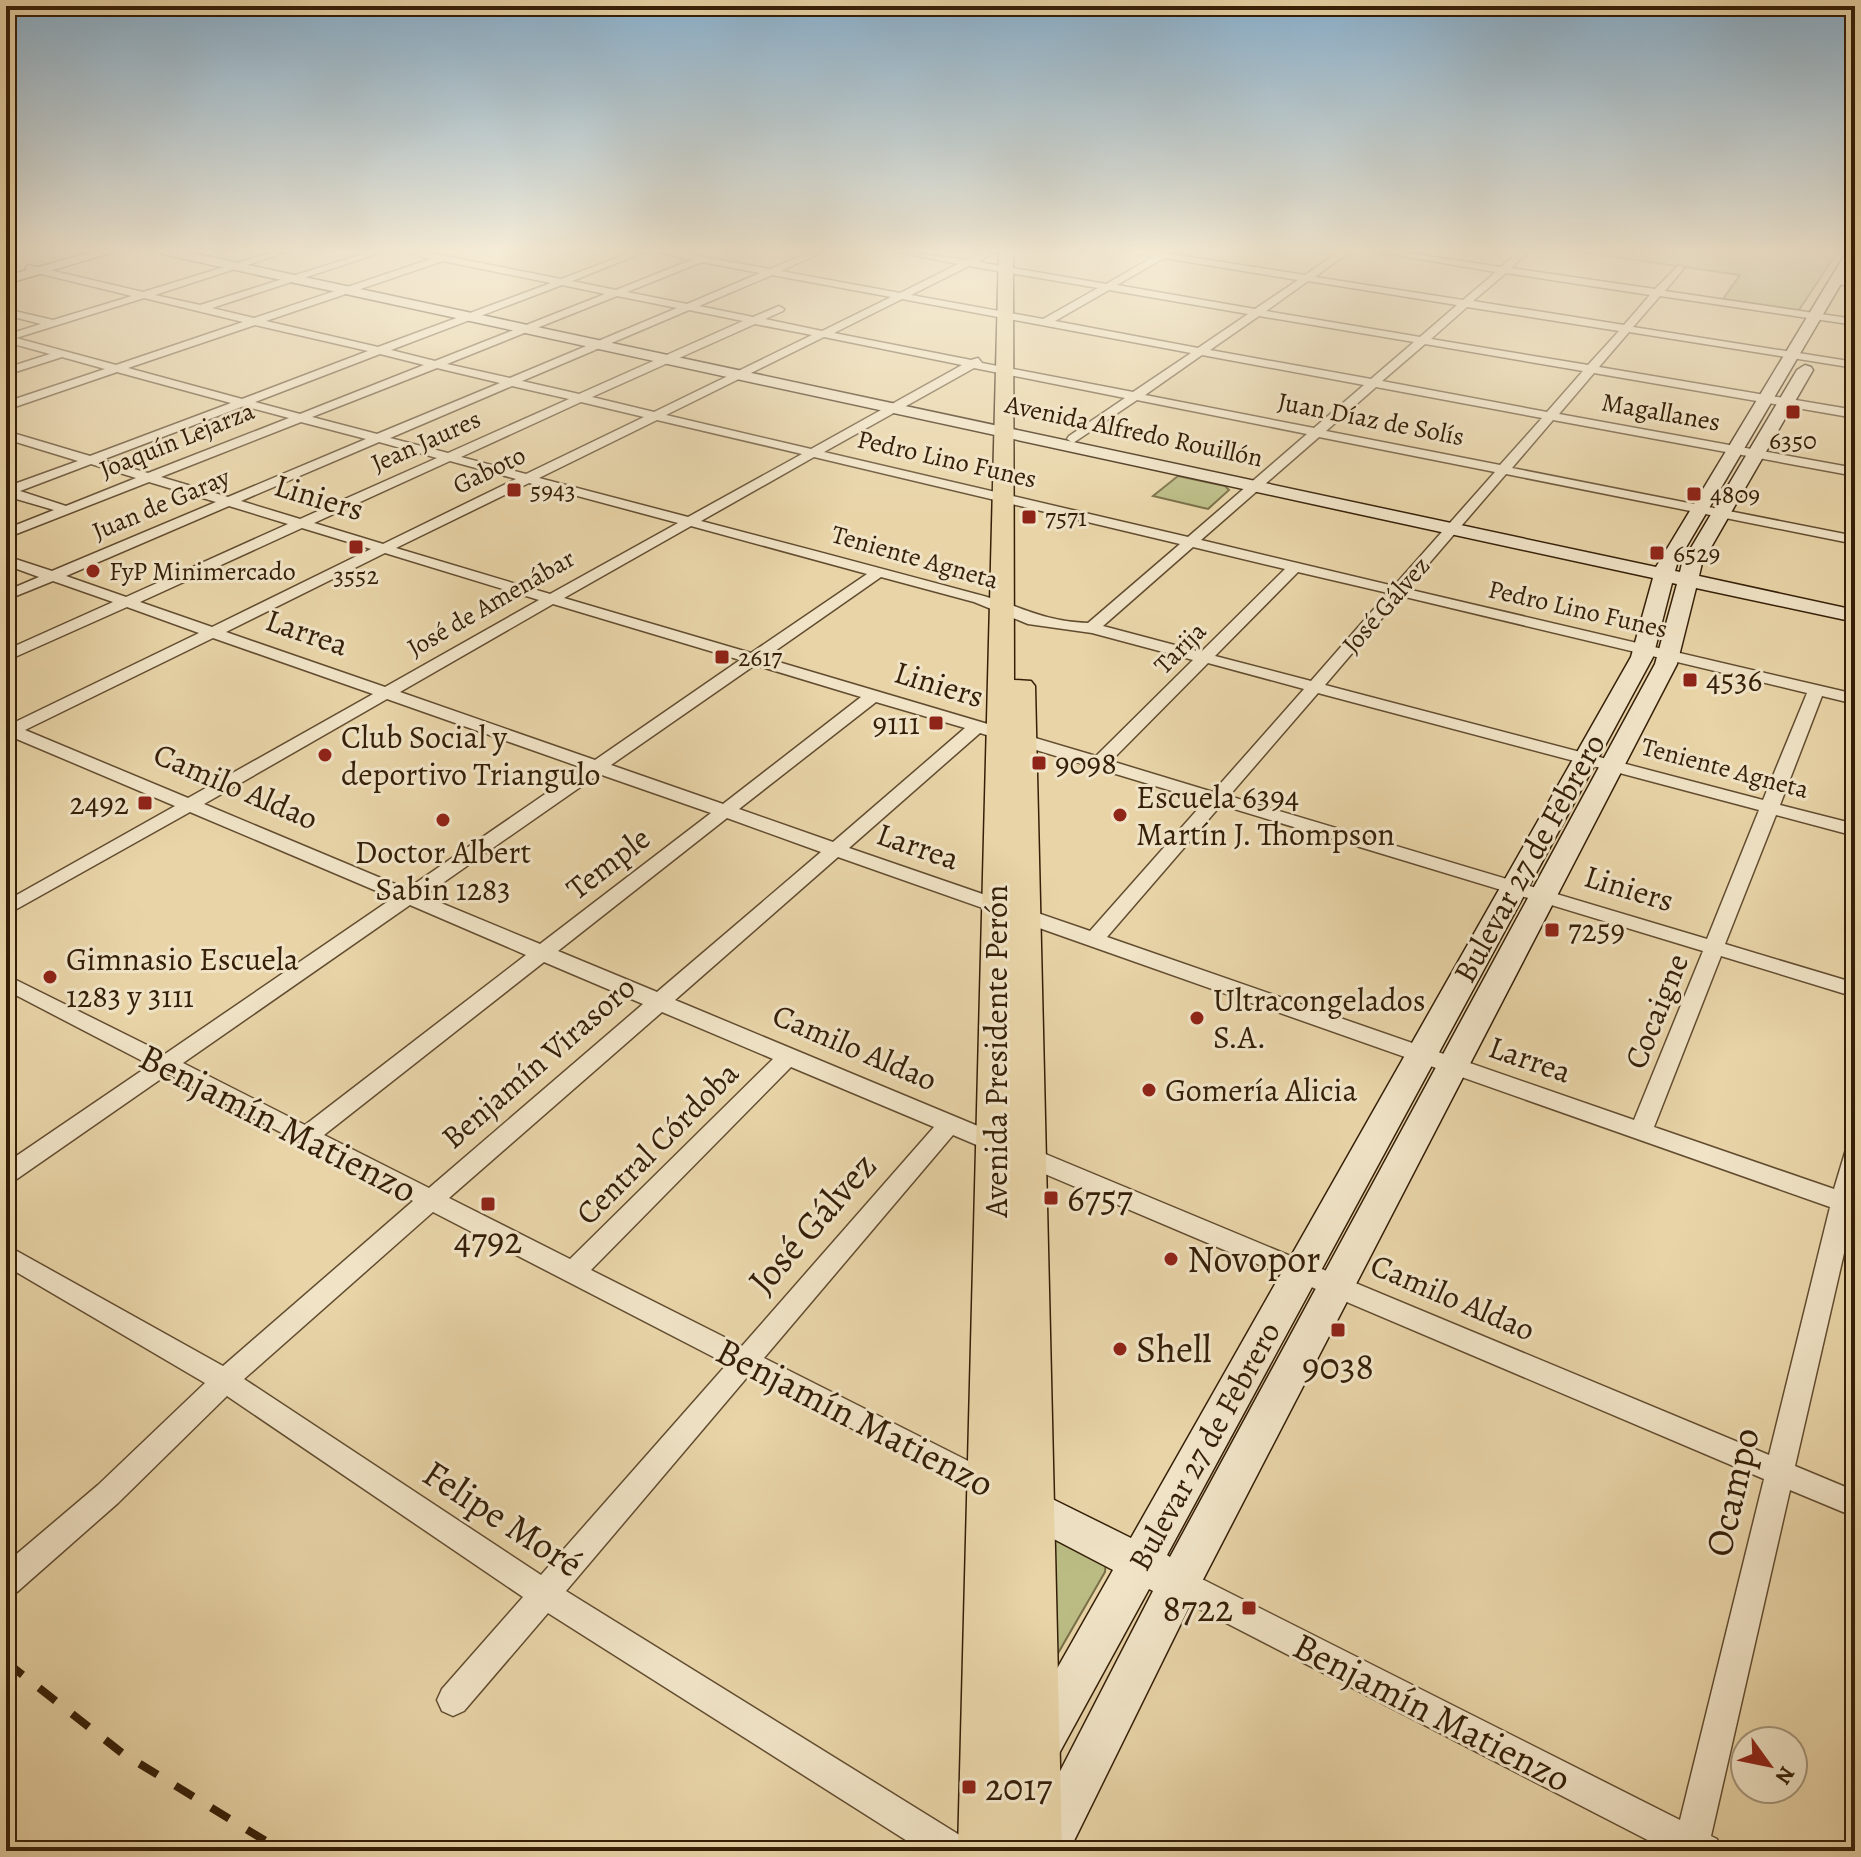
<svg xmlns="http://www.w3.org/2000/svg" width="1861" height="1857" font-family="Alegreya,serif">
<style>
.green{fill:#babc84;stroke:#786e46;stroke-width:2}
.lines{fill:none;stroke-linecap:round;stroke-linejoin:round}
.street-casing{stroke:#624c30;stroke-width:3}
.secondary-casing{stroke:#351f08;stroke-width:3}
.primary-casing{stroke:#351f08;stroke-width:3}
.street{fill:#f0e3c6;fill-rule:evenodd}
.secondary{fill:#f0e3c6;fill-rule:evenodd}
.primary{fill:#e8d4a7;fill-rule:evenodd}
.rail{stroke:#351f08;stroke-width:8;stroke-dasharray:21 21;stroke-linecap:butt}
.poi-dot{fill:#8f2418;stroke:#f0e3c6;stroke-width:3}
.labels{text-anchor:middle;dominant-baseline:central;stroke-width:6;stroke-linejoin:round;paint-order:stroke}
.far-street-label{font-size:26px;fill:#351f08;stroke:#f0e3c6}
.far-poi-label{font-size:26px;fill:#351f08;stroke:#f0e3c6;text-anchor:start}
.street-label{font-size:32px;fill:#351f08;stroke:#f0e3c6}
.poi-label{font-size:32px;fill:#351f08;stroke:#f0e3c6;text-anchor:start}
.near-street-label{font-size:38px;fill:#351f08;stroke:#f0e3c6}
.near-poi-label{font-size:38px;fill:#351f08;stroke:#f0e3c6;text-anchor:start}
</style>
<rect width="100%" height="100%" fill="#e8d4a7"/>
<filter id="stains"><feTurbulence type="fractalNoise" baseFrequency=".0025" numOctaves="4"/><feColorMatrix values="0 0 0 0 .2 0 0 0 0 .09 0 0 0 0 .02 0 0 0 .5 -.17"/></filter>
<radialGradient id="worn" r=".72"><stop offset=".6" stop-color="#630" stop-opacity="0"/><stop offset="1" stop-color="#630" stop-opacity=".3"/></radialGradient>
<!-- green -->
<path class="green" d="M1573 251H1838L1799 310 1723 299 1740 275Z
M1178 476 1225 486 1229 490 1208 509 1153 496Z
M1050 1527 1106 1561 1105 1572 1057 1655Z"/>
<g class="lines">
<!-- street casing -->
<g class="street-casing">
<path id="street" d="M276 251H290L155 295 200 305 372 251H386L212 308 254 318 431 259 403 251H420L561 279 635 251H647L572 281 616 290 691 260 653 251H671L770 269 813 251H824L781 271 900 293 958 264 893 251 967 260 986 251H997L978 262 1106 284 1153 257 1131 251H1168L1170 254 1305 275 1340 251H1350L1315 277 1463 300 1496 272 1372 251H1394L1501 267 1520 251H1529L1511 268 1655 289 1679 265 1684 268 1665 291 1855 319V325L1660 296 1633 327 1855 362V368L1629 332 1599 367 1855 410V418L1594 373 1559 414 1855 468V476L1553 420 1512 468 1855 536V544L1506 474 1407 589 1855 694V704L1822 696 1780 805 1855 824V836L1776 815 1725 944 1855 983V997L1721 956 1654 1127 1834 1189 1847 1146 1855 1144V1215L1853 1214 1795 1466 1855 1491V1517L1790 1490 1711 1836 1717 1839 1722 1851H1669L1168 1593 1164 1583 1168 1573 1179 1569 1190 1573 1680 1820 1764 1479 953 1135 764 1358 1002 1478 1006 1487 1002 1496 992 1499 982 1496 749 1375 566 1591 966 1839 971 1851H923L548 1613 464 1711 453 1716 442 1711 437 1700 442 1689 523 1597 227 1396 118 1503 17 1592 6 1596V1563L98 1485 205 1383 6 1266V1245L223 1366 413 1201 168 1074 14 1181 6 1184V1163L150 1065 6 990V975L165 1054 393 898 190 812 6 915V901L175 806 12 737 6 738V723L11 724 199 633 127 607 6 661V650L113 602 53 581 6 600V591L39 577 6 565V556L52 571 216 502 149 482 6 538V529L54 510 6 496V487L78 461 6 439V431L90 456 231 403 117 372 6 410V402L105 369 62 357 6 375V368L50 354 6 342V335L41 324 6 315V309L53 320 132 296 25 270 28 265 143 292ZM1164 258 1298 280 1255 309 1117 285ZM443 261 551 283 378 347 266 321ZM702 262 760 273 687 304 627 292ZM969 266 1098 288 1043 319 911 295ZM1506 273 1650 295 1624 325 1473 301ZM772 275 891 297 822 331 765 319 783 311 784 309 779 306 753 317 699 306ZM1308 281 1457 305 1420 337 1266 311ZM562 285 605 294 435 361 391 350ZM1109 290 1248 314 1198 348 1055 321ZM617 296 677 308 510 378 447 364ZM144 298 243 322 116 365 16 338ZM902 299 1191 353 1133 392 982 363 978 358 971 360 834 333ZM1467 307 1619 331 1588 365 1431 339ZM689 310 743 321 579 394 522 381ZM1259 316 1414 342 1371 379 1210 350ZM755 324 812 335 654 412 592 397ZM255 325 368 351 242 399 128 368ZM824 337 962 365 811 449 666 415ZM1425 344 1583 371 1547 412 1382 381ZM380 354 424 365 300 414 255 402ZM1202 355 1364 385 1314 428 1145 395ZM437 368 500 383 377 434 312 417ZM974 368 1125 398 1069 436 1067 439 1073 443 1137 400 1307 434 1188 537 824 452ZM512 386 569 399 448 453 390 438ZM1376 387 1542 418 1500 465 1326 431ZM581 402 644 417 526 474 461 457ZM244 406 289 418 148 473 102 460ZM657 420 802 454 688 517 539 478ZM301 422 366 439 228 497 161 477ZM1319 437 1495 472 1394 586 1201 540ZM379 442 437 458 300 519 241 501ZM814 457 1180 544 1088 623C1039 621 1020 605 976 594 884 569 793 545 701 521ZM450 461 516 479 383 544 314 523ZM91 464 136 478 66 506 20 491ZM529 483 678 523 550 594 396 548ZM229 506 288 524 126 597 66 576ZM691 526 867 574 751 653 564 598ZM302 528 371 549 212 627 140 602ZM1193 547 1285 569 1201 652 1103 626ZM385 553 539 600 385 687 226 632ZM1298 572 1388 593 1311 681 1215 656ZM881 577 974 602 1028 624 1092 633 1193 660 1096 756 765 658ZM1401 596 1807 693 1763 800 1325 685ZM553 604 740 660 595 760 400 692ZM213 638 373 694 188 798 25 730ZM1208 663 1304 689 1213 792 1111 761ZM755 665 861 697 723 804 611 765ZM1318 693 1759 810 1707 939 1229 796ZM387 699 583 768 407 889 204 804ZM876 702 965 728 833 842 739 809ZM980 733 1205 801 1090 931 849 848ZM599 774 711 813 540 944 424 896ZM1221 805 1703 951 1634 1120 1107 937ZM727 818 821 852 657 992 558 951ZM838 857 1830 1207 1769 1455 675 1000ZM410 905 526 955 305 1125 183 1063ZM544 962 643 1004 429 1188 324 1135ZM662 1012 773 1059 570 1259 449 1198ZM791 1067 934 1127 742 1346 591 1270ZM433 1212 727 1364 541 1575 244 1379Z
M1836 278 1855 281V287L1833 283Z"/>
</g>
<!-- secondary casing -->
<g class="secondary-casing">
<path id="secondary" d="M96 251H117L6 284V276Z
M160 251H183L1656 567 1847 251H1855V260L1678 561 1675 571 1680 572 1682 563 1797 370 1805 365 1811 367 1813 370 1702 563 1699 576 1855 610V622L1696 588 1677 664 1194 1597 1069 1851H1019L1153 1591 1149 1589 1056 1759 1040 1766 1024 1759 1017 1743 1024 1727 1113 1570 1006 1514 1000 1501 1006 1488 1020 1483 1131 1538 1631 657 1653 578 166 255ZM1672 583 1677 584 1655 664 1170 1557 1167 1555 1653 657Z"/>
</g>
<!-- primary casing -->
<g class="primary-casing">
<path id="primary" d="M999 251H1013L1014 680 1031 681 1035 686 1062 1851H958Z"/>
</g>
<!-- street -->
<use href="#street" class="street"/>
<!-- secondary -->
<use href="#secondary" class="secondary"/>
<!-- primary -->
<use href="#primary" class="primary"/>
<!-- rail -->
<path class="rail" d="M6 1662 122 1753 282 1851"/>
</g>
<!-- sky -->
<linearGradient id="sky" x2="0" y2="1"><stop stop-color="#8ab4d3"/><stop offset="0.49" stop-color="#f5ecd7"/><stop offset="1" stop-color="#f5ecd7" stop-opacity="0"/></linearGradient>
<rect width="1861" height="511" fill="url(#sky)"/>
<!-- markers -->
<g class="poi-dot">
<rect x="1785" y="404" width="16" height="16" rx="4"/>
<rect x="506" y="482" width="16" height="16" rx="4"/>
<rect x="1686" y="486" width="16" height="16" rx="4"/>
<rect x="1021" y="509" width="16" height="16" rx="4"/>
<rect x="348" y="539" width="16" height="16" rx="4"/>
<rect x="1649" y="545" width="16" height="16" rx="4"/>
<circle cx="93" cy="571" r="8"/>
<rect x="714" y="649" width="16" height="16" rx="4"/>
<rect x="1682" y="672" width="16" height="16" rx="4"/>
<rect x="928" y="715" width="16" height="16" rx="4"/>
<circle cx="325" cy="755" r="8"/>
<rect x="1031" y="755" width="16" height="16" rx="4"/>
<rect x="137" y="795" width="16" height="16" rx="4"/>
<circle cx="1120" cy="815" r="8"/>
<circle cx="443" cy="820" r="8"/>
<rect x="1544" y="922" width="16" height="16" rx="4"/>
<circle cx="50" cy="977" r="8"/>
<circle cx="1197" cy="1018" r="8"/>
<circle cx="1149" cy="1090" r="8"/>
<rect x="1043" y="1190" width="16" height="16" rx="4"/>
<rect x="480" y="1196" width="16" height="16" rx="4"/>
<circle cx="1171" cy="1259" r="8"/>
<rect x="1330" y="1322" width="16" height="16" rx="4"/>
<circle cx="1120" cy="1349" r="8"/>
<rect x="1241" y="1600" width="16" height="16" rx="4"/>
<rect x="961" y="1779" width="16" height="16" rx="4"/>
</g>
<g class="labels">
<!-- far-street labels -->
<g class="far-street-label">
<text transform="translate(1661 412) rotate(10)">Magallanes</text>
<text transform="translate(1371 419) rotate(11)">Juan Díaz de Solís</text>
<text transform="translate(1134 431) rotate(12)">Avenida Alfredo Rouillón</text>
<text transform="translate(177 440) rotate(-22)">Joaquín Lejarza</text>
<text transform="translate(426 441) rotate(-24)">Jean Jaures</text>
<text transform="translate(947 459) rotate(13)">Pedro Lino Funes</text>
<text transform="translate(489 470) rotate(-26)">Gaboto</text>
<text transform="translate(161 504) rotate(-23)">Juan de Garay</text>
<text transform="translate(915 557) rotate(16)">Teniente Agneta</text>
<text transform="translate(491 603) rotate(-30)">José de Amenábar</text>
<text transform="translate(1386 605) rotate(-49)">José Gálvez</text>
<text transform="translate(1578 609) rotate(13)">Pedro Lino Funes</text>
<text transform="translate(1180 648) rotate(-45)">Tarija</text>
<text transform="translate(1725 768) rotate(15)">Teniente Agneta</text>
</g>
<!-- far-poi labels -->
<g class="far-poi-label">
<text x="1793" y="440" text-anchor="middle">6350</text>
<text x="530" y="490">5943</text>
<text x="1710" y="494">4809</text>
<text x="1045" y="517">7571</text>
<text x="1673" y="553">6529</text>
<text x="109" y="571">FyP Minimercado</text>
<text x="356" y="575" text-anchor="middle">3552</text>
<text x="738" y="657">2617</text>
</g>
<!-- street labels -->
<g class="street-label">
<text transform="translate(319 497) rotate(17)">Liniers</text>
<text transform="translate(307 632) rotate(19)">Larrea</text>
<text transform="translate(939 684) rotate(17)">Liniers</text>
<text transform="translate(236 786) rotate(23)">Camilo Aldao</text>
<text transform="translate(918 846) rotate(19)">Larrea</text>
<text transform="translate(1529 858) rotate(-61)">Bulevar 27 de Febrero</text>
<text transform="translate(608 863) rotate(-38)">Temple</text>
<text transform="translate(1629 888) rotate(17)">Liniers</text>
<text transform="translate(1656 1011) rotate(-68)">Cocaigne</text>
<text transform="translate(855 1047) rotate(23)">Camilo Aldao</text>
<text transform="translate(996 1051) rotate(-90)">Avenida Presidente Perón</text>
<text transform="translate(1530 1059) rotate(19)">Larrea</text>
<text transform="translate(538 1062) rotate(-41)">Benjamín Virasoro</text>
<text transform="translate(657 1143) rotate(-45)">Central Córdoba</text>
<text transform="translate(1453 1297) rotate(23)">Camilo Aldao</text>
<text transform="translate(1204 1446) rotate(-61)">Bulevar 27 de Febrero</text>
</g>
<!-- poi labels -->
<g class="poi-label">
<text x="1706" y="680">4536</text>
<text x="920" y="723" text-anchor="end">9111</text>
<text x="341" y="737">Club Social y<tspan x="341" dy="37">deportivo Triangulo</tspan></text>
<text x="1055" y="763">9098</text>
<text x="1136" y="797">Escuela 6394<tspan x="1136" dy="37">Martín J. Thompson</tspan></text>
<text x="129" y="803" text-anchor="end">2492</text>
<text x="443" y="852" text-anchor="middle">Doctor Albert<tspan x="443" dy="37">Sabin 1283</tspan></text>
<text x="1568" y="930">7259</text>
<text x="66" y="959">Gimnasio Escuela<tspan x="66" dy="37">1283 y 3111</tspan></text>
<text x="1213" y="1000">Ultracongelados<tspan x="1213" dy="37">S.A.</tspan></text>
<text x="1165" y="1090">Gomería Alicia</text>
</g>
<!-- near-street labels -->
<g class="near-street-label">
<text transform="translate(278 1123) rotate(27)">Benjamín Matienzo</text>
<text transform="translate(812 1223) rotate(-49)">José Gálvez</text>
<text transform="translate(855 1417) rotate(27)">Benjamín Matienzo</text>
<text transform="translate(1732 1492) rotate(-77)">Ocampo</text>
<text transform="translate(503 1518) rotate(33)">Felipe Moré</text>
<text transform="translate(1432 1712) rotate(27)">Benjamín Matienzo</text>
</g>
<!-- near-poi labels -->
<g class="near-poi-label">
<text x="1067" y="1198">6757</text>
<text x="488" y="1240" text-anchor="middle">4792</text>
<text x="1187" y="1259">Novopor</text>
<text x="1136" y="1349">Shell</text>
<text x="1338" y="1366" text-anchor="middle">9038</text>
<text x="1233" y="1608" text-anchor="end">8722</text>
<text x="985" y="1787">2017</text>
</g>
</g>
<!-- margin -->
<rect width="1861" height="1857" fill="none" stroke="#e8d4a7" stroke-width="32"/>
<rect x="8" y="8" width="1845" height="1841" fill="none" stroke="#351f08" stroke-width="4"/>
<rect x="16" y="16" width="1829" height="1825" fill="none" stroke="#351f08" stroke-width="2"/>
<!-- north arrow -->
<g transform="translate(1769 1765) rotate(123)"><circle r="38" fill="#f0e3c6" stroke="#a5957a" stroke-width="2"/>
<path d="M0-6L14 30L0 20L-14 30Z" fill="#8f2418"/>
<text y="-12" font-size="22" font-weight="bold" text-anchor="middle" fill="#351f08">N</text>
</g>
<rect width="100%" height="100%" filter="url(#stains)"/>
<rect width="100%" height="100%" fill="url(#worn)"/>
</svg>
